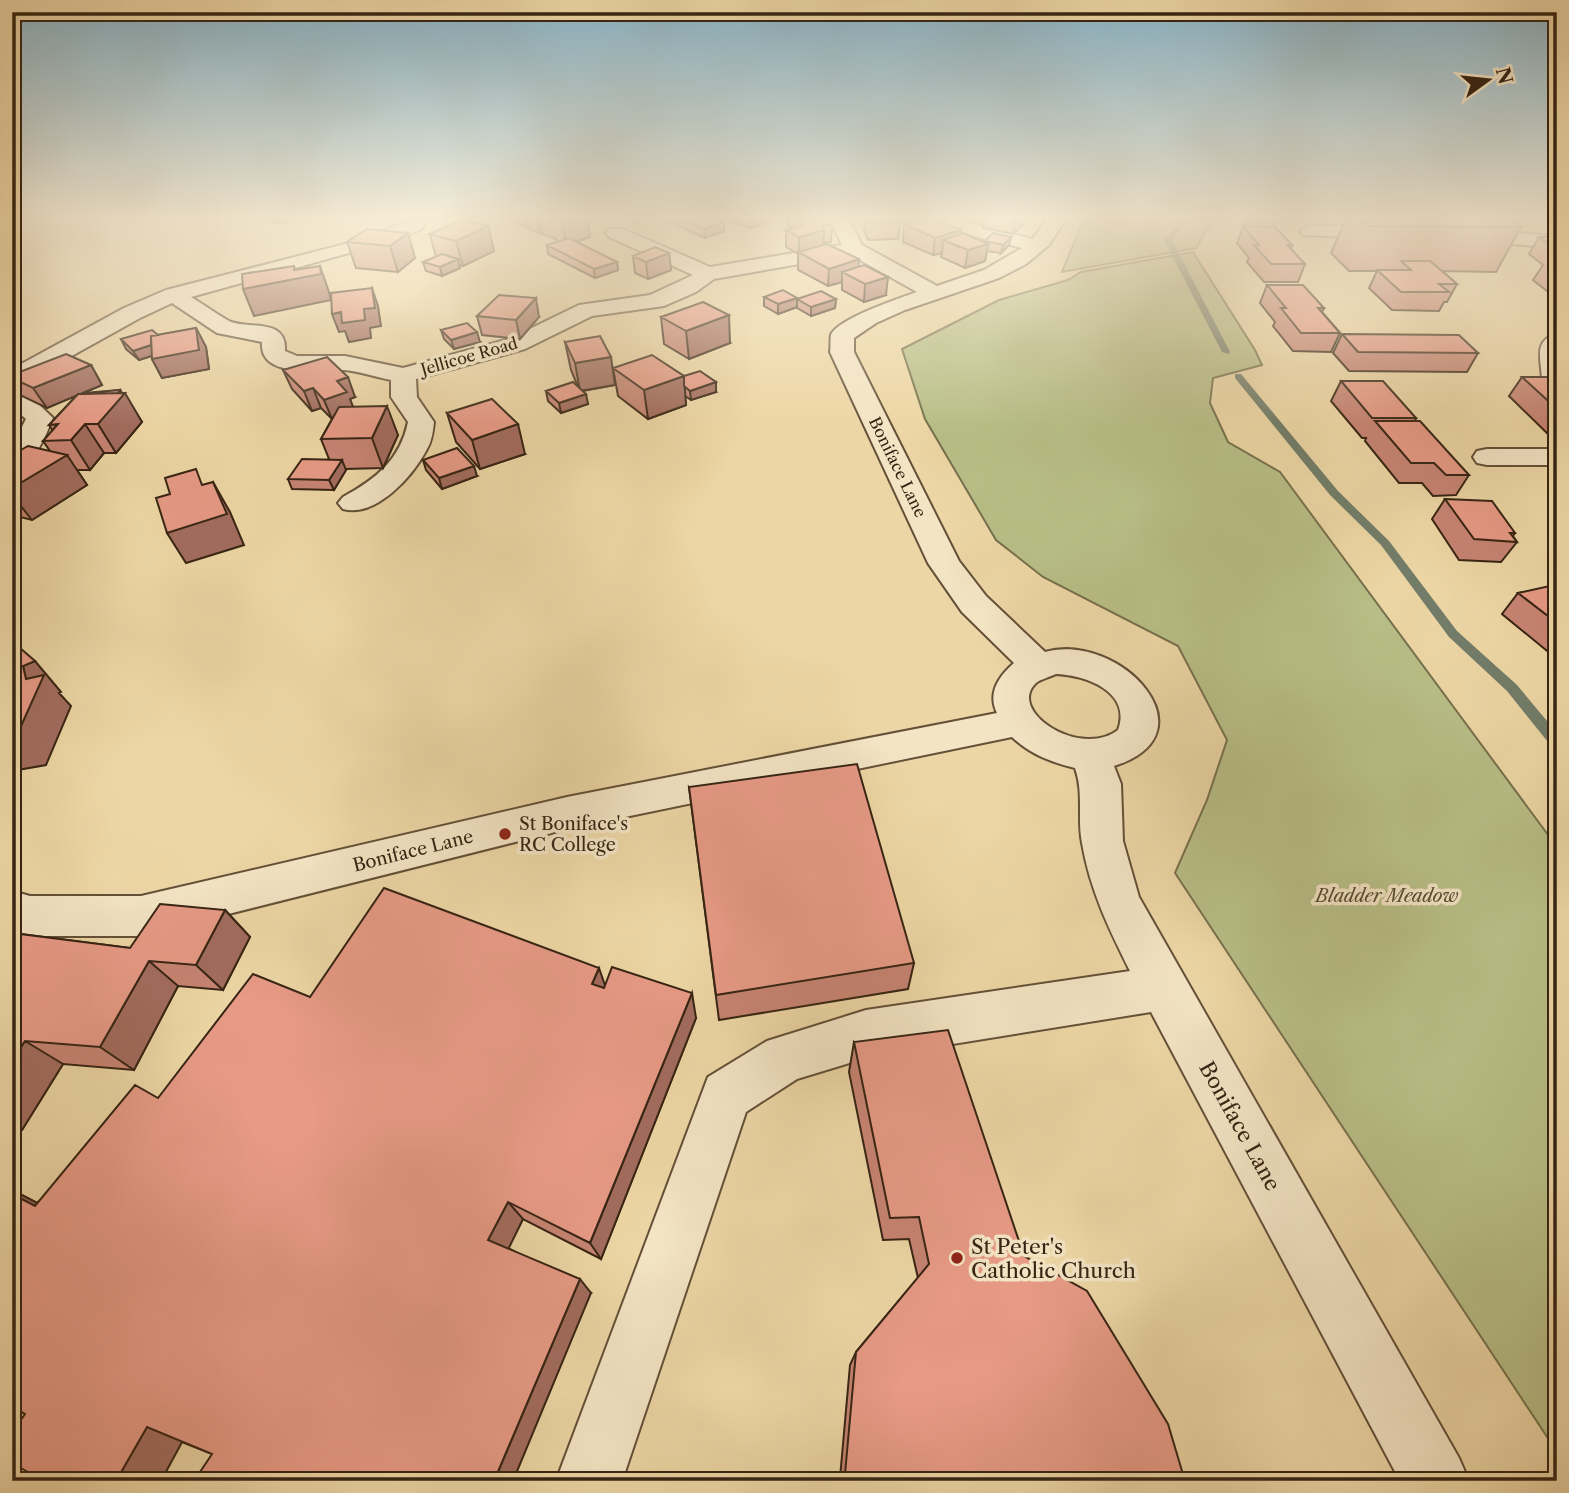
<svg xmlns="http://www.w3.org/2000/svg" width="1569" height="1493" font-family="'Libre Caslon Text',serif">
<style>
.green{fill:#b8be87;stroke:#77714d;stroke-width:2}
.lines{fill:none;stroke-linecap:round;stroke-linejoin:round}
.stream{fill:#727d69;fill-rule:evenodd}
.minor-casing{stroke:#645038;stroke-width:4}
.minor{fill:#f3e4c4;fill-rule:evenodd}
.wall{fill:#c78473;stroke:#362413;stroke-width:2}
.shaded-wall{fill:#a26c5e;stroke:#362413;stroke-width:2}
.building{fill:#e79a86;stroke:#362413;stroke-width:2}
.poi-dot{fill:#8f2418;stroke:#f3e4c4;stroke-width:2.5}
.labels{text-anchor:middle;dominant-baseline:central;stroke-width:7;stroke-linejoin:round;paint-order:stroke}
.far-street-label{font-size:16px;fill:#362413;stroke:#f3e4c4}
.poi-label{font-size:18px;fill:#362413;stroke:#f3e4c4;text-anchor:start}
.street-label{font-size:18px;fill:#362413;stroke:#f3e4c4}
.park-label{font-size:18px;font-style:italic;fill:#564a30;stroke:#f3e4c4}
.near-street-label{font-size:21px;fill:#362413;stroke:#f3e4c4}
.near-poi-label{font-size:21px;fill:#362413;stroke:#f3e4c4;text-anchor:start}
</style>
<rect width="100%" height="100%" fill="#edd6a5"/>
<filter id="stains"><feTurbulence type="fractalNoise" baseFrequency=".00286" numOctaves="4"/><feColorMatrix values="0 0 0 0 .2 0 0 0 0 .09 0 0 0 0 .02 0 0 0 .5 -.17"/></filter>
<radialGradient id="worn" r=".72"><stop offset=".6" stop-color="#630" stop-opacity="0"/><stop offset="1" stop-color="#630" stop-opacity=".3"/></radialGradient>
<!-- green -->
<path class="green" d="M1085 216H1215L1196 248 1062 272Z
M1193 252 1255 350 1262 365 1213 378 1210 403 1228 442 1280 472 1557 847V1452L1175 873 1207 800 1227 740 1178 646 1043 577 996 540 925 419 902 349 999 300 1068 280 1081 272Z"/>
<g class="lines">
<!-- stream -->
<path class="stream" d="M1186 216H1193L1172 240 1230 352 1229 354 1222 352 1164 240Z
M1235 374H1241L1338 491 1389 541 1457 631 1517 685 1557 733V748L1552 747 1507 691 1449 637 1381 545 1330 495 1235 378Z"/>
<!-- minor casing -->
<g class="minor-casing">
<path id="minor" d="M828 216H847L862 245 937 286 984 270 1022 248 934 226 932 222 934 218 941 216 1033 239 1049 216H1068L1049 245 1026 264 999 278 905 310 876 323 854 338V352L959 561 986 596 1045 652C1120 631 1216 734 1114 766L1121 784 1123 841 1139 897 1459 1458 1469 1481H1400L1151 1012 866 1058 797 1079 746 1112 622 1481H556L708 1077 767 1041 866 1010 1130 971C1109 929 1090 890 1082 843 1077 818 1084 793 1075 768 1051 762 1031 755 1012 737L567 829 141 936H30L12 931V891L30 896H141L567 797 997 713C987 693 999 676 1014 663L962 612 928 563 830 352C831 347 830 340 831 335 837 319 900 298 917 292L851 255 714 279 696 292 664 306 592 316 525 349 416 379 417 397 434 422C433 431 432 441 427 449 413 476 376 518 343 509L338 503 343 497C376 479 400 460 408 422L391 397V380C375 377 359 371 343 370 318 369 259 379 262 342L217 333 172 303 140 318 41 373 12 385V369L124 308 166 290 349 243 415 219 422 221 424 225 422 229 392 241 191 297C203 304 216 314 229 321 249 330 287 317 285 351L297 356H345L403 368 509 339 579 305 650 295 693 275 609 237 606 233 609 229H623L710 267 842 245ZM1056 674C1086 675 1132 692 1118 730 1080 759 1006 711 1036 683 1041 679 1050 677 1056 674Z
M1310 225 1392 227 1402 233 1392 239 1303 235 1300 231Z
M1462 229 1557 236V248L1455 239 1452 235 1455 231Z
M1557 334V388L1548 386 1542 379C1541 358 1533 340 1557 334Z
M12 391 31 397 53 418C44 439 36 463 12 469V446L26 419 12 407Z
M1487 449H1557V465H1487L1477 463 1473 457 1477 451Z"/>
</g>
<!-- minor -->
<use href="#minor" class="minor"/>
</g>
<!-- wall -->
<path class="wall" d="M506 216H587L590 237 576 242 617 262 618 270 595 278 548 254 547 245 558 242 556 241V239L529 229V227H527L517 223V221Z
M627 216H654L637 222 627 218Z
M656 216H709L724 223V231L705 238Z
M731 216H770L771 220 752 228 731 222Z
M788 216H830L832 225 831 242 823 243V245L858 267 886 295 864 302 842 290V282L828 286 798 270V254L786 247V230L793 228 788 226Z
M865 216H897L900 222 898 239 868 240 864 230Z
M901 216H929L961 234 985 242V241L1009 245 1001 253 987 251 985 261 965 268 941 257 942 253 933 255 903 242 904 224 908 223Z
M985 216H1033L1032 219H1025L1024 224 1013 234 983 228Z
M1247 216H1279L1275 227 1292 245 1291 249 1305 264 1298 282H1264L1247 262 1249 258 1237 243Z
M1347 216H1505L1521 227 1496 272 1442 271 1457 284 1447 302H1444L1439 311 1392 310 1369 288 1377 271H1349L1331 253Z
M488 226 494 251 463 266 460 265V268L442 276 426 271 423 262 436 257 430 234Z
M367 229 415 258 398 272 356 268 347 242Z
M1539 237H1557V299L1533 280 1543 265 1529 254Z
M669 253 671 270 648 279 635 273 633 256Z
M1267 285 1324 308 1322 312 1340 333 1331 352 1293 351 1273 326 1275 322 1260 303Z
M764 297 797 298V307L778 314 764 306Z
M797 299H836L835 308 811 316 797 308Z
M477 316 539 317 520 339 482 335Z
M661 317 730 343 689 359 664 344Z
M196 328 206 347 209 369 162 378 152 359V356L139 360 126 349 121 339 158 335Z
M441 330 480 342 454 349 444 339Z
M1342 334 1478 353 1467 372 1349 371 1333 353Z
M565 342 615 385 583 391 588 404 561 413 548 401 546 391 578 387 571 370Z
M91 365 102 385 81 394 120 390 142 422 116 453H104L90 470H77L87 485 32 520 12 515V455L50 451 43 441 53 431 49 425 77 395 47 408 22 396 12 381V375Z
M613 368 684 376 716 392 691 400 685 396 686 405 648 419 618 396Z
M283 370 355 397 350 399 353 407 398 435 383 468 346 469V470L334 490 292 489 288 479 329 459 321 439 332 419 321 408 312 411 292 389Z
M1522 377H1557V439H1553L1509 396Z
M1341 381 1416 418 1415 421 1469 475 1456 495 1433 496 1422 483H1399L1365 441 1366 438H1362L1331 401Z
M447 413 525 454 480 469 456 442Z
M423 460 477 476 442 489 426 470Z
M1445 499 1515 533 1513 536 1517 542 1501 562 1459 560 1432 519Z
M1557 587V654L1552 655 1502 614 1518 593Z
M689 787 914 963 908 989 719 1020Z
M225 910 250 937 223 990 178 986 134 1070 63 1064 22 1130H12V933L130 948Z
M605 986 696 1018 601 1259 523 1219 508 1248 591 1293 212 1454 182 1442 25 1414 12 1406V1190L37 1203 158 1098 310 997Z
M854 1042 1024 1256 1185 1481H841L840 1478 850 1365 856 1352 918 1278 909 1239 883 1240 849 1072Z"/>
<!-- shaded-wall -->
<path class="shaded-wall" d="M272 216H297L296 221 275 223Z
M525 216H527L529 227H527Z
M536 216H539L542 233H539Z
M573 216H587L590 237 566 245 562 220Z
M637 216H654L637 222Z
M752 216H770L771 220 752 228Z
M1026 216 1024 224 1013 234 1016 217Z
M724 223V231L705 238 704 229Z
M488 226 494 251 463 266 456 241Z
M824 230 823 247 799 254V237Z
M961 230 959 247 943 240 942 253 933 255 935 238Z
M408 233 415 258 398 272 390 246Z
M1011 237 1009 245 1001 253 1003 245Z
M988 244 985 261 965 268 968 250Z
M669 253 671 270 648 279 646 262Z
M458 259 460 268 442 276 440 267Z
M859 259 858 277 842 272V282L828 286 829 269Z
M617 262 618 270 595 278 594 269Z
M294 266 298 278 320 266 329 292 331 300 254 316 243 289 294 270Z
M888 277 886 295 864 302 865 284Z
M372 288 378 306 381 326 370 328 371 338 349 342 345 331 339 332 332 314 364 309Z
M536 298 539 317 520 339 516 320Z
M797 298V307L778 314V304Z
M836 299 835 308 811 316V307Z
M729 315 730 343 689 359 686 331Z
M196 328 206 347 209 369 162 378 152 359Z
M477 332 480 342 454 349 451 340Z
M164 341 170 350 139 360 133 351Z
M611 357 615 385 580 391 575 363Z
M91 365 102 385 47 408 33 388Z
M684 376 686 405 648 419 644 390Z
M348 377 355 397 350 399 355 412 332 419 324 400 337 381Z
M716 382V392L691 400 690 391Z
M313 388 321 408 312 411 304 391Z
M120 390 123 395 125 393 142 422 116 453 98 424Z
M586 394 588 404 561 413 559 403Z
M387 406 398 435 383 468 372 438Z
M85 424 104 453 90 470 71 440Z
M518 424 525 454 480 469 472 440Z
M67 455 87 485 32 520 12 495V488Z
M342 460 346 470 334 490 329 480Z
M474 466 477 476 442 489 439 478Z
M213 482 230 512 244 545 186 563 167 533Z
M35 661 61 692 59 693 71 706 46 765 12 771V736L26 679 23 666Z
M225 910 250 937 223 990 196 965Z
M149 961 178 986 134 1070 100 1047Z
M599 968 608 994 592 984Z
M692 993 696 1018 601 1259 590 1243Z
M25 1041 63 1064 22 1130 12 1125V1061Z
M12 1190 76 1223 35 1206 12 1194Z
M508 1202 523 1219 505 1256 488 1240Z
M580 1279 591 1293 513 1481H494Z
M147 1427 187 1433 161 1481H116Z"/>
<!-- building -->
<path class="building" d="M540 216H552V222Z
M553 216H573L562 220Z
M674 216H709L724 223 704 229Z
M801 216H830L832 225H823L824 230 799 237 786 230 803 226Z
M866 216H897L900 222 869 223Z
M910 216H929V217L914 221Z
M1263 216H1279L1278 219Z
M1358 216H1506L1521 227 1369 226Z
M930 217 961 230 935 238 904 224Z
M463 219 488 226 456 241 430 234Z
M1243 226 1275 227 1292 245H1287L1305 264H1271L1254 245H1259Z
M367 229 408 233 390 246 347 242Z
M963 233 988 244 968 250 943 240Z
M993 233 1011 237 1003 245 985 241Z
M1539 237H1557V241L1553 247Z
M569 238 617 262 594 269 547 245Z
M827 244 859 259 829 269 798 252Z
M655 247 669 253 646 262 633 256Z
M442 254 458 259 440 267 423 262Z
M1401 261H1430L1457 284H1439L1449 292H1401L1377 270H1411Z
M864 265 888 277 865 284 842 272Z
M294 266V270L320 266 321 274 243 289 242 274Z
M1267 285H1303L1324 308H1318L1340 333H1301L1281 308H1286Z
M372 288 375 308 364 309 365 320 342 323 341 312 332 314 331 293Z
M783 290 797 298 778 304 764 297Z
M821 291 836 299 811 307 797 299Z
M499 295 536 298 516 320 477 316Z
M703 302 729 315 686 331 661 317Z
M467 323 477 332 451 340 441 330Z
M196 328 199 350 152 359 151 336Z
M152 330 158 335 151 336V345L133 351 121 339Z
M1342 334 1459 335 1478 353 1358 352Z
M600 336 611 357 575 363 565 342Z
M66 354 91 365 33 388 12 378V375Z
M652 355 684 376 644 390 613 368Z
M327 357 348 377 337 381 347 392 324 400 313 388 304 391 283 370Z
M700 371 716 382 690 391 684 386V376Z
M1522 377H1557V409Z
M1341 381H1383L1416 418H1372Z
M573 382 586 394 559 403 546 391Z
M120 390 118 393 85 394V393Z
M125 393 98 424H85L71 440 43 441 58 424 49 425 78 394Z
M492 399 518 424 472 440 447 413Z
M387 406 372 438 321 439 339 407Z
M1375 421H1420L1469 475H1446L1434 463H1411Z
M28 446 67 455 12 488V455Z
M457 448 474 466 439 478 423 460Z
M302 459 342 460 329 480 288 479Z
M196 469 202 485 213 482 227 514 167 533 156 498 170 494 165 478Z
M1445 499 1492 501 1515 533H1510L1517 542 1474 539Z
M1554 585 1557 587V623L1518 593Z
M12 641 35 661 23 666 26 679 44 675 17 735 12 736Z
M857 764 914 963 716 995 689 787Z
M384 888 599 968 592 984 604 988 612 967 692 993 590 1243 508 1202 488 1240 580 1279 494 1481H194L212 1454 147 1427 116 1481H44L12 1463V1432L25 1414 12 1406V1194L35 1206 135 1085 158 1098 253 974 310 997Z
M160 904 225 910 196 965 149 961 100 1047 25 1041 12 1061V933L130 948Z
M948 1030 1024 1256 1087 1291 1168 1424 1185 1481H848L845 1474 856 1352 929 1264 919 1217 890 1218 854 1042Z"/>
<!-- sky -->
<linearGradient id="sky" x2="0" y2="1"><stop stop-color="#89b6cc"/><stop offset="0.51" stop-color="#f7edd6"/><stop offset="1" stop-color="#f7edd6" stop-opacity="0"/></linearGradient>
<rect width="1569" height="426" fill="url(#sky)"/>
<!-- markers -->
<g class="poi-dot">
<circle cx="505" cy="834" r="7"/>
<circle cx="957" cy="1258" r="7"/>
</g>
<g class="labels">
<!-- far-street labels -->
<g class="far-street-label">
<text transform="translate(469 356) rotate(-16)">Jellicoe Road</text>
<text transform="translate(898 467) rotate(64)">Boniface Lane</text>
</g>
<!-- poi labels -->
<g class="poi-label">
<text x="519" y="824">St Boniface's<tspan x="519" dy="21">RC College</tspan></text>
</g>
<!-- street labels -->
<g class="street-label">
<text transform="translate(413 851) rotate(-14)">Boniface Lane</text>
</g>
<!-- park labels -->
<g class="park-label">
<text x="1387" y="896">Bladder Meadow</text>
</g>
<!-- near-street labels -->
<g class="near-street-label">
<text transform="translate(1240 1126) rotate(61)">Boniface Lane</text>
</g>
<!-- near-poi labels -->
<g class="near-poi-label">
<text x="971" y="1246">St Peter's<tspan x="971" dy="24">Catholic Church</tspan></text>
</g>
</g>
<!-- margin -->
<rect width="1569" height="1493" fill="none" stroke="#edd6a5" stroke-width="42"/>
<rect x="14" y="14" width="1541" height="1465" fill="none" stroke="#362413" stroke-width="3.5"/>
<rect x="21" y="21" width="1527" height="1451" fill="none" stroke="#362413" stroke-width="2"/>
<!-- north arrow -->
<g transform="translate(1488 80) rotate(75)" stroke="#f3e4c4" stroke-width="5" paint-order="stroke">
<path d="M0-5L12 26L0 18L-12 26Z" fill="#362413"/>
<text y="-10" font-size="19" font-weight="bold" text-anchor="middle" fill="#362413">N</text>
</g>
<rect width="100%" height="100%" filter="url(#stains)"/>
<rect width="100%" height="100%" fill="url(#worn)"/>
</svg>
